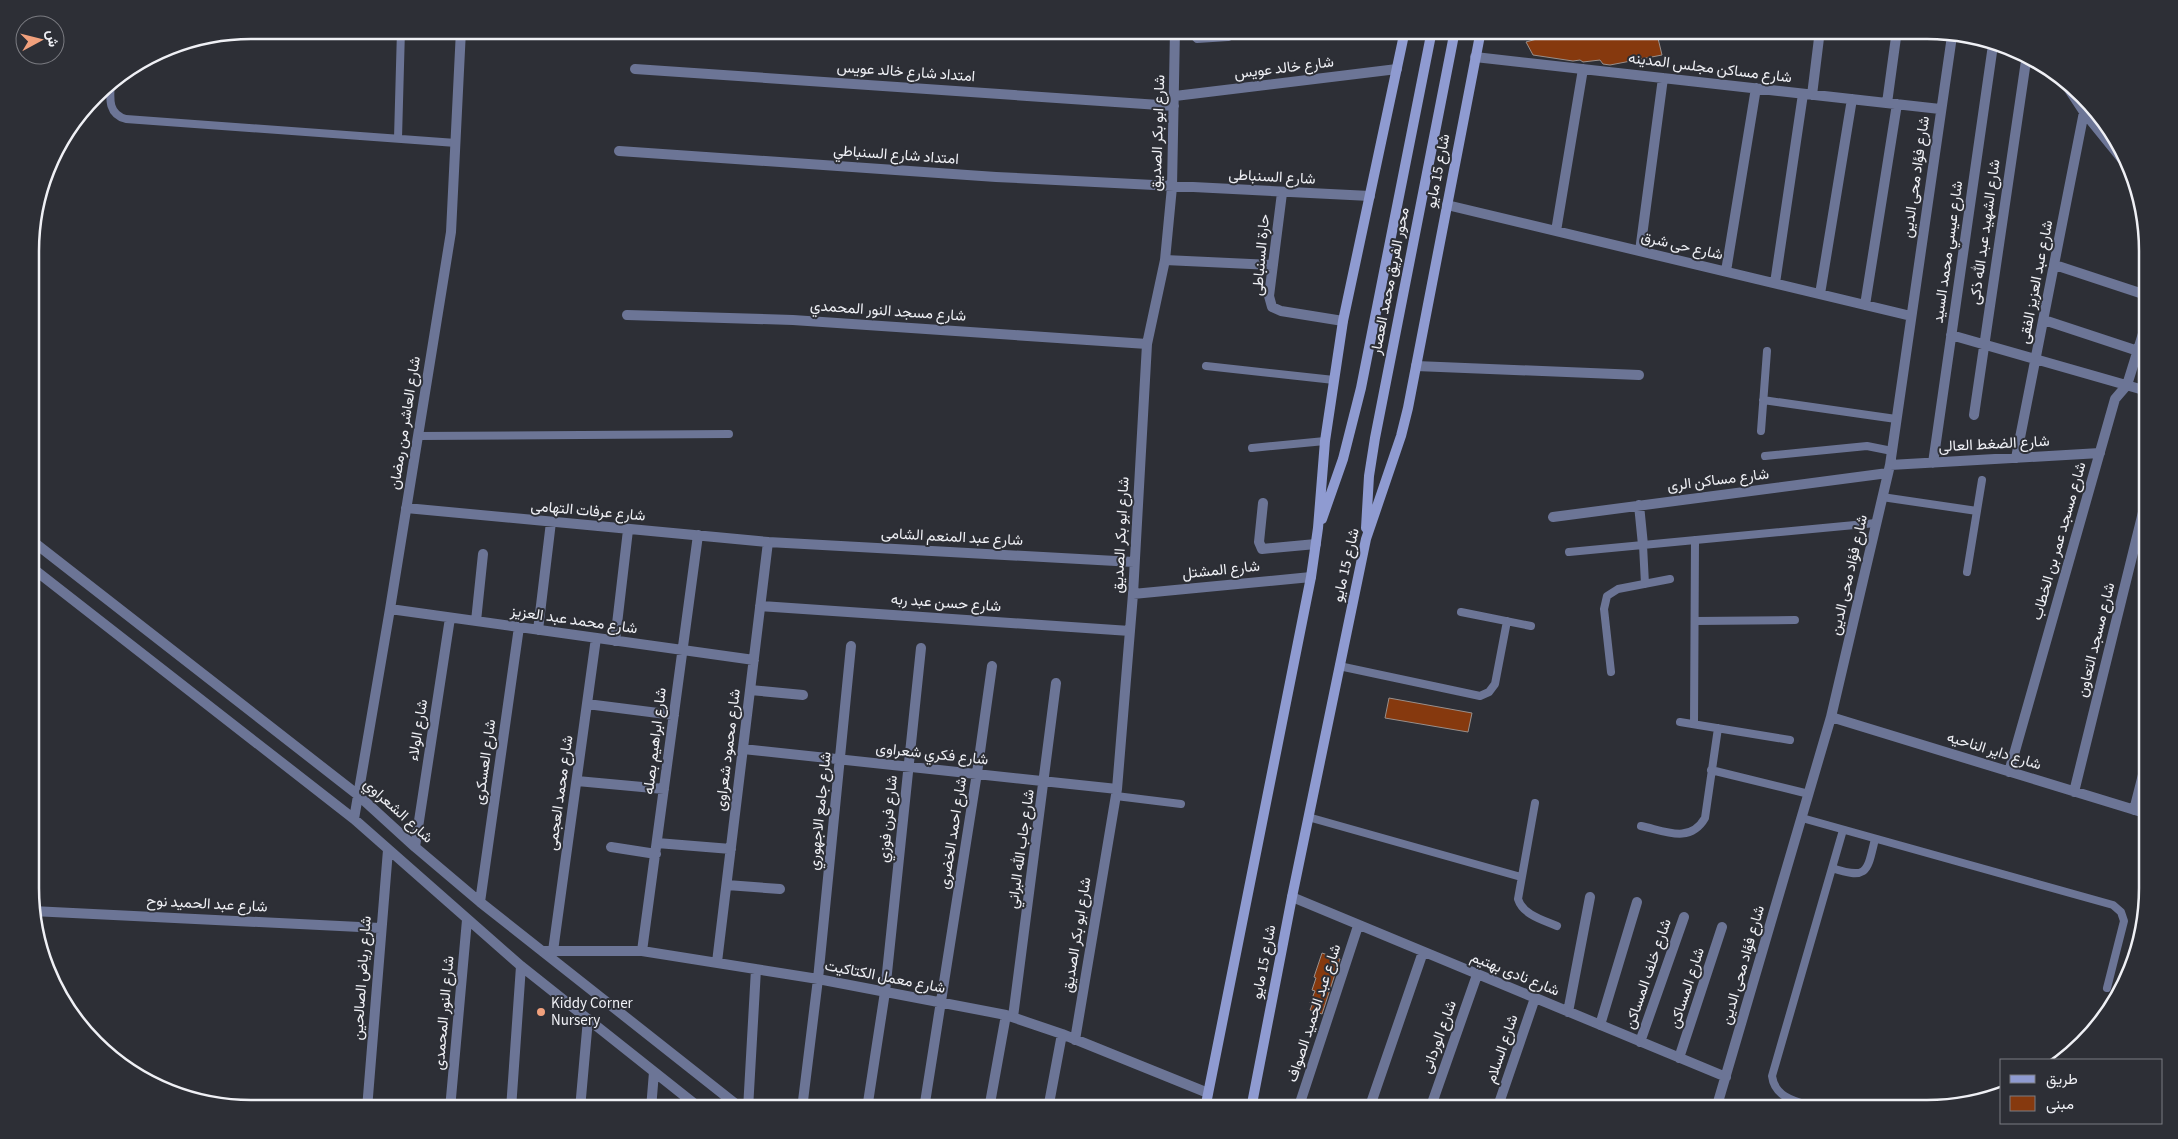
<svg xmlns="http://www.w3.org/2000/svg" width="2178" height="1139" font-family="'Source Sans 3',Vazirmatn,sans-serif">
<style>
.building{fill:#86390e;stroke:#998f8b}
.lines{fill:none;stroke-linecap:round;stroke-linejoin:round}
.lane{stroke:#6c7596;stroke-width:8}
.street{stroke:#6c7596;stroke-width:10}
.secondary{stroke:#8f9bd1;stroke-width:10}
.poi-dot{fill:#f1a17d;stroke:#2d2f36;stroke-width:2}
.labels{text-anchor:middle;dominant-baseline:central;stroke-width:4;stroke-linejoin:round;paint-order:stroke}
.street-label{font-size:15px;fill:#eff0f5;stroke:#2d2f36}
.poi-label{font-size:15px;fill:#eff0f5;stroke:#2d2f36;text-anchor:start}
.rim{fill:none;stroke:#eff0f5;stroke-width:2.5}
</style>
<rect width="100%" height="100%" fill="#2d2f36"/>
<!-- building -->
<path class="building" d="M1569 30H1656L1662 55 1610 65 1603 64 1600 60 1583 62 1580 60 1573 61 1533 55 1526 42Z
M1389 698 1472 713 1468 732 1385 718Z
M1322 953 1340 959 1322 1014 1310 1010 1312 1005 1310 1003 1315 991 1312 990 1316 978 1314 977Z"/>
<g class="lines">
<!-- lane -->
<path class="lane" d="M1191 30 1192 34 1197 39 1228 37
M111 81C110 97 107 114 126 119L456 143
M2102 134 2111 128
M398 138 401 30
M1206 366 1334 380
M1763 400 1896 419
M1761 431 1767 351
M418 436 729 434
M1252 448 1325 441
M1765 456 1867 446 1892 451
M1882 497 1977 511
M1643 545 1645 584
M1569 552 1876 523
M1967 572 1982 480
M1461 612 1531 626
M1695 621 1795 620
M1339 666 1480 696 1489 692 1495 684 1507 621
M1611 672 1604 609 1607 596 1618 589 1670 579
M1680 722 1790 740
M1694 724 1695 540
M1711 770 1809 794
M1116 796 1181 804
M1535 803 1518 899C1523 915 1543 920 1557 926
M1308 817 1521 877
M1802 818 2113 905 2121 912 2124 921 2107 988
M1641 826C1665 831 1690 844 1705 818L1718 728
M1832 868C1868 880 1867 872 1875 839
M1820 1109C1800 1102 1775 1100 1772 1076L1843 830"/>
<!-- street -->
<path class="street" d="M1475 57 1940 109
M635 69 1174 106
M2061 77 2084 112 2122 159
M1812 95 1820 30
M1175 96 1397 69
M1887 103 1897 30
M619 151 996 177 1370 196
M1282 193 1269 296 1272 307 1281 311 1343 321
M1447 205 1911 316
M1556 231 1583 69
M1640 251 1663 78
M1165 260 1273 265
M2055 265 2146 295
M1726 271 1756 88
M1775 283 1803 94
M1820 294 1852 99
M1865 305 1897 104
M627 315 793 320 1147 344
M2044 320 2138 351
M1951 335 2147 391
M1416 366 1639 375
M1974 415 2027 54
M2016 458 2084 112
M1933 463 1993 45
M1890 465 2100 453
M1263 503 1259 542 1262 549 1316 544
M1639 505 1643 545
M406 508 768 542 1134 562
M1553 517 1888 473
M31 540 358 795 415 847 480 902 742 1109
M31 567 354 819 521 966 701 1109
M1133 594 1311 577
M760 606 1130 631
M390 609 754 660
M476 621 483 554
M538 630 551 522
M615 641 628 530
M750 690 803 695
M587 704 674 715
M1831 717 2148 814
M743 749 1117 789
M2009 772 2115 399 2127 385 2146 324
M577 781 664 789
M2074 792 2147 496
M2134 810 2148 755
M354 819 390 609 451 232 461 30
M657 843 731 849
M415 847 450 618
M611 847 656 854
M727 885 780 889
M1292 897 1726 1077
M480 902 519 627
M32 911 380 928
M543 951H642L818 979 1006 1015 1062 1034 1208 1093
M553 951 596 638
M642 951 698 535
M717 962 768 542
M1568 1012 1590 897
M1013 1017 1056 683
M1600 1025 1637 902
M1075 1040 1117 789 1133 594 1147 344 1165 260 1172 187 1175 30
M1640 1042 1684 917
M1679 1058 1722 927
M367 1109 388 850
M450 1109 467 920
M511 1109 521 966
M580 1109 588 1019
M651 1109 654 1072
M748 1109 756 969
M802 1109 818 979 851 646
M867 1109 885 992 921 648
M924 1109 977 773 992 666
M989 1109 1006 1015
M1048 1109 1062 1034
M1298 1109 1358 926
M1369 1109 1423 952
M1430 1109 1477 975
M1497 1109 1535 998
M1716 1109 1831 717 1890 465 1952 36"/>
<!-- secondary -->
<path class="secondary" d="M1322 519 1343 459 1361 388 1432 30
M1366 528 1369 476 1375 438 1455 30
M1205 1109 1311 577 1318 528 1325 441 1343 321 1405 30
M1251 1109 1292 897 1366 539 1401 436 1408 408 1481 30"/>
</g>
<!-- markers -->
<circle class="poi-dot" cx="541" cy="1012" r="5"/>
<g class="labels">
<!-- street labels -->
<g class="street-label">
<text transform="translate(1284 68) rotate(-7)">شارع خالد عويس</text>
<text transform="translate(1710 68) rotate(7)">شارع مساكن مجلس المدينه</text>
<text transform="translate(906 72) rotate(4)">امتداد شارع خالد عويس</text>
<text transform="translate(1158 133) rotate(-88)">شارع ابو بكر الصديق</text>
<text transform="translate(896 155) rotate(4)">امتداد شارع السنباطي</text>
<text transform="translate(1438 171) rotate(-79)">شارع 15 مايو</text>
<text transform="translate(1272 177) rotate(3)">شارع السنباطى</text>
<text transform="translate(1916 177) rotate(-82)">شارع فؤاد محى الدين</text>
<text transform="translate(1985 232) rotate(-82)">شارع الشهيد عبد الله ذكى</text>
<text transform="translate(1682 246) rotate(13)">شارع حى شرق</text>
<text transform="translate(1948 252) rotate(-82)">شارع عيسي محمد السيد</text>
<text transform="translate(1261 255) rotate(-85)">حارة السنباطى</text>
<text transform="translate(1390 281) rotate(-79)">محور الفريق محمد العصار</text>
<text transform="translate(2036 282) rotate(-79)">شارع عبد العزيز الفقى</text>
<text transform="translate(888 311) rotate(4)">شارع مسجد النور المحمدي</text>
<text transform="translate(405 423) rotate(-81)">شارع العاشر من رمضان</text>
<text transform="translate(1994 444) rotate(-3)">شارع الضغط العالى</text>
<text transform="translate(1718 480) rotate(-7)">شارع مساكن الرى</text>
<text transform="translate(588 511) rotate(5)">شارع عرفات التهامى</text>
<text transform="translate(1121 535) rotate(-87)">شارع ابو بكر الصديق</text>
<text transform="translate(952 537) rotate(3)">شارع عبد المنعم الشامى</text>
<text transform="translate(2059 541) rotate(-74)">شارع مسجد عمر بن الخطاب</text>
<text transform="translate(1346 565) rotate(-77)">شارع 15 مايو</text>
<text transform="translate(1221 570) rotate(-6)">شارع المشتل</text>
<text transform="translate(1849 575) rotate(-77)">شارع فؤاد محى الدين</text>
<text transform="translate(946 603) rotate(4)">شارع حسن عبد ربه</text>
<text transform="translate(574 620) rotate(8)">شارع محمد عبد العزيز</text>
<text transform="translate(2096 640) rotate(-76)">شارع مسجد التعاون</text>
<text transform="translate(418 730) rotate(-81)">شارع الولاء</text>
<text transform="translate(655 741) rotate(-83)">شارع ابراهيم بصله</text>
<text transform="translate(728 750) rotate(-83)">شارع محمود شعراوى</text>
<text transform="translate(1994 751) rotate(17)">شارع داير الناحيه</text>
<text transform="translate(932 754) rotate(6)">شارع فكري شعراوى</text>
<text transform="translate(485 762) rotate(-82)">شارع العسكرى</text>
<text transform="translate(560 793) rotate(-82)">شارع محمد العجمى</text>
<text transform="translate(398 811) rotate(42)">شارع الشعراوي</text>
<text transform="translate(820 811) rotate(-84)">شارع جامع الاجهوري</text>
<text transform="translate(888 819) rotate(-84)">شارع فرن فوزي</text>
<text transform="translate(953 833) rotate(-81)">شارع احمد الخضرى</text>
<text transform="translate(1021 849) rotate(-82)">شارع جاب الله البراني</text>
<text transform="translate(207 904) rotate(3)">شارع عبد الحميد نوح</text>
<text transform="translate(1077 935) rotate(-81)">شارع ابو بكر الصديق</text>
<text transform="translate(1264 962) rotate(-79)">شارع 15 مايو</text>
<text transform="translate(1743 965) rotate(-74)">شارع فؤاد محى الدين</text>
<text transform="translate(1515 974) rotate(22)">شارع نادى بهتيم</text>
<text transform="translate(1648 974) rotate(-71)">شارع خلف المساكن</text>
<text transform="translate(885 977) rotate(11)">شارع معمل الكتاكيت</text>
<text transform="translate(362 978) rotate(-86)">شارع رياض الصالحين</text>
<text transform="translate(1687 988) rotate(-72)">شارع المساكن</text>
<text transform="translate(444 1013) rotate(-85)">شارع النور المحمدى</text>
<text transform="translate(1314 1013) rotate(-72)">شارع عبد الحميد الصواف</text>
<text transform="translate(1439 1037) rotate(-70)">شارع الوردانى</text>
<text transform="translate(1502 1049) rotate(-71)">شارع السلام</text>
</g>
<!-- poi labels -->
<g class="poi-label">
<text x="551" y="1003">Kiddy Corner<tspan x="551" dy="17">Nursery</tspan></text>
</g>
</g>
<!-- crop -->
<path d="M0 0H2178V1139H0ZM251 39H1927A212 212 0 0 1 2139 251V888A212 212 0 0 1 1927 1100H251A212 212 0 0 1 39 888V251A212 212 0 0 1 251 39Z" fill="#2d2f36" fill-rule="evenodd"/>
<path class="rim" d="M251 39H1927A212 212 0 0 1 2139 251V888A212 212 0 0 1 1927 1100H251A212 212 0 0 1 39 888V251A212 212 0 0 1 251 39Z"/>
<!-- legend -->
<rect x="2000" y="1059" width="162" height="65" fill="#2d2f36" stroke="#7b7c82"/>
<rect x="2010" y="1075" width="25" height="8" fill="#8f9bd1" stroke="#7b7c82"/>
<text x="2046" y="1084" font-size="15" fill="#eff0f5">طريق</text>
<rect x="2010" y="1096" width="25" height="15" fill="#86390e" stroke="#7b7c82"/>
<text x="2046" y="1109" font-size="15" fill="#eff0f5">مبنى</text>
<!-- north arrow -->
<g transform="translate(40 40) rotate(83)"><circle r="24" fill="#2d2f36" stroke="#7b7c82"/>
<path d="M0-4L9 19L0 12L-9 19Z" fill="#f1a17d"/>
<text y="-8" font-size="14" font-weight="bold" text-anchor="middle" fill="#eff0f5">ش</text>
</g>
</svg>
